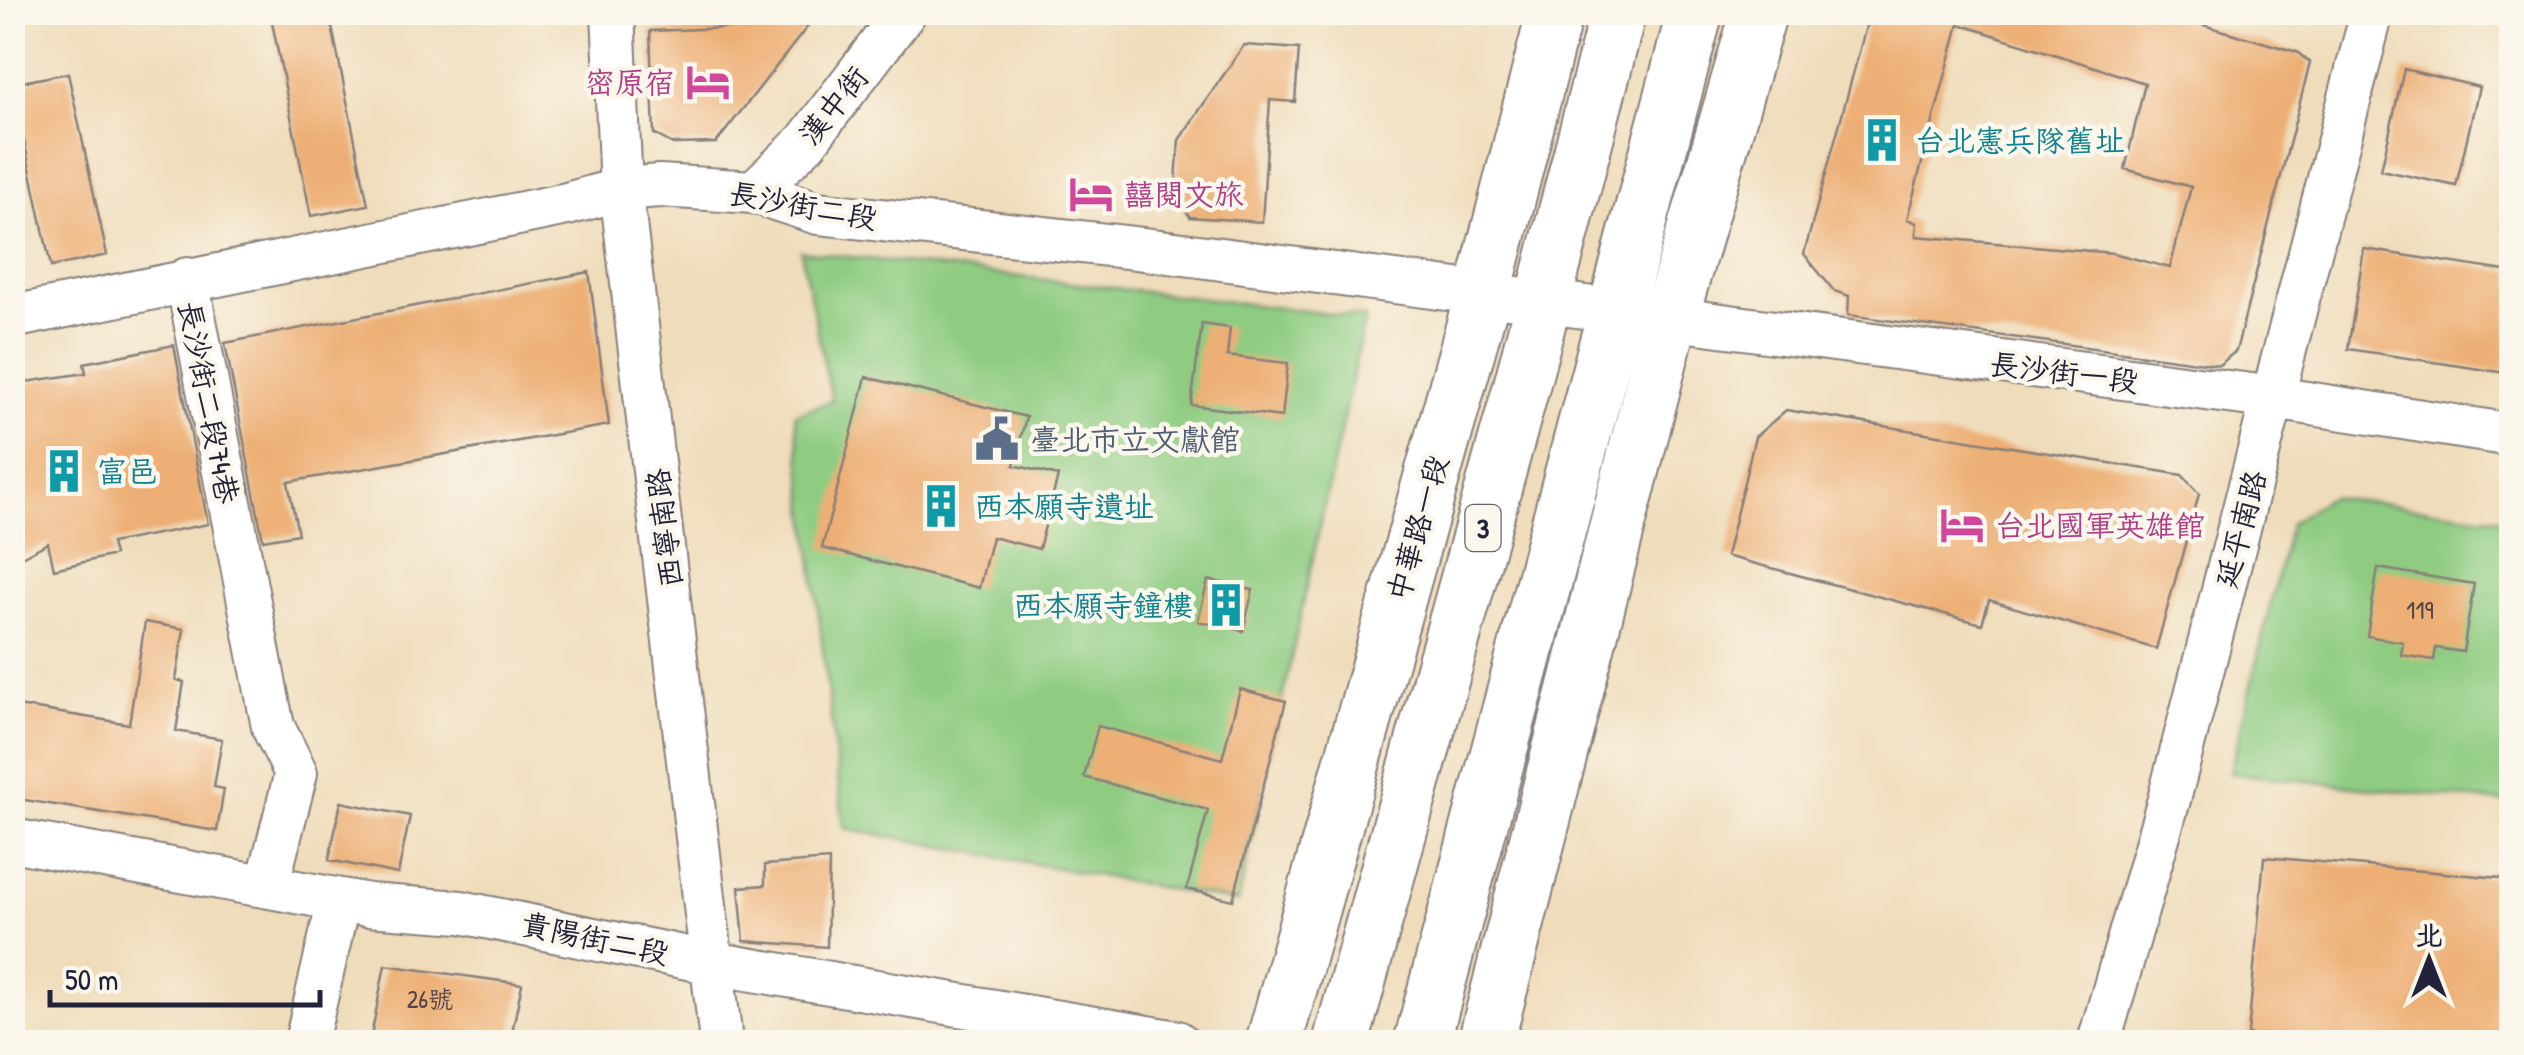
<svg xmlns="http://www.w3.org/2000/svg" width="2524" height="1055" font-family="'Patrick Hand','LXGW WenKai TC',sans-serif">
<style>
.green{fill:#8fcc82;stroke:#58775e;stroke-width:2.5}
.building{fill:#edaf75;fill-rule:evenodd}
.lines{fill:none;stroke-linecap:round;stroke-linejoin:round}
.minor-casing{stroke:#887f7a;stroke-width:46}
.primary-casing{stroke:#887f7a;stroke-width:59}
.minor{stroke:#fff;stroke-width:42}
.primary{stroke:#fff;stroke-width:55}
.labels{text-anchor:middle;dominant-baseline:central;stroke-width:9;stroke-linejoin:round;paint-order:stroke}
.number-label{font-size:25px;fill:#55454a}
.shield{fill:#fbf7ec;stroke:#636270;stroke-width:2.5}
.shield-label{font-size:28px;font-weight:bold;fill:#22223b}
.hotel-label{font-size:30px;fill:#b23c85;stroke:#fbf7ec;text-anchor:start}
.street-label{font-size:30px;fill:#22223b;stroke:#fbf7ec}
.culture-label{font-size:30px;fill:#0d838f;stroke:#fbf7ec;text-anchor:start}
.service-label{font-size:30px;fill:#4e5e75;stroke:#fbf7ec;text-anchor:start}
</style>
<rect width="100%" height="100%" fill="#fbf7ec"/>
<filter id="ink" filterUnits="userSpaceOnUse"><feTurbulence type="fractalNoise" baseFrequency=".01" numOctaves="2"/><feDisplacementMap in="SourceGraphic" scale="20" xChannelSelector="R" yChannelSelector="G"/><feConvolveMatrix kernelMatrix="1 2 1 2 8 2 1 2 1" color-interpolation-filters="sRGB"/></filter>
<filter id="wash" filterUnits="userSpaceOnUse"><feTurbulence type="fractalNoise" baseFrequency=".0048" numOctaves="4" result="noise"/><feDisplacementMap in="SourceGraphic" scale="40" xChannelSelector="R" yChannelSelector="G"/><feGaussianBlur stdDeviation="2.25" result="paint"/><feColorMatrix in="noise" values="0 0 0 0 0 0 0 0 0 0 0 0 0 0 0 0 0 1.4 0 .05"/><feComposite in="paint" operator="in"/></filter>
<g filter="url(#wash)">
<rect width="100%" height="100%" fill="#efdcba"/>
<!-- green -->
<path class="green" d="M801 251 1365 318 1238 902 844 828 795 414 832 401Z
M2329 497 2511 520V803L2230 773 2290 523Z"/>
<g id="blocks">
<!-- building -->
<path class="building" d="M270 12H329L368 205 311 216Z
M762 12H819L716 143 673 144 654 134 650 31 752 27Z
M1870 12H2158L2297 52 2310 63 2236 351 2219 365 1848 315 1849 296 1834 291 1804 254ZM1959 24 2145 83 2125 169 2191 187 2170 268 2113 253 1916 236 1917 223 1907 219Z
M1244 45 1299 49 1295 102 1270 100 1262 222 1190 217 1175 194 1179 140Z
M2404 69 2479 87 2456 186 2381 170Z
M68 73 107 255 51 267 12 84Z
M2364 249 2512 272 2506 373 2348 349Z
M589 272 609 425 288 482 298 534 263 540 225 343Z
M1202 324 1230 328 1227 356 1288 363 1282 417 1191 405Z
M174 345 208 524 111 543 114 555 54 569 48 543 12 562V384L86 373 84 363Z
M866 377 1026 417 1014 465 1058 476 1039 549 992 537 979 588 822 548Z
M1786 410 2182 475 2199 494 2156 649 1989 600 1982 624 1726 556 1755 437Z
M2378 568 2474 584 2463 652 2436 648 2434 660 2401 655 2403 642 2367 636Z
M1208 580 1253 590 1243 631 1198 621Z
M145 622 184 629 176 680 184 682 176 731 222 739 214 787 224 789 217 831 12 798V705L129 724Z
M1240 689 1286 701 1233 900 1187 889 1208 810 1084 777 1098 726 1222 759Z
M341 802 410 816 398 874 329 860Z
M2264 857 2512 879V1042H2331L2248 1035Z
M829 860 827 947 744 941 739 887 765 885V865Z
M385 965 522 984 510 1042H370Z"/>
</g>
</g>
<g filter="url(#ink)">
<use href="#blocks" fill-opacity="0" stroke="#887f7a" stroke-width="2.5"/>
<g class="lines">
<!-- minor casing -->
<g class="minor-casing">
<path id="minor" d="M613 12 621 189 721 1042
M754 192 806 142 905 12
M187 279 273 727 296 773 268 883
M12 317 567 204 621 189 660 186 754 192 818 213 1153 250 2274 398 2512 435
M12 840 368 905 461 912 712 963 1177 1042
M306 1042 339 900
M2099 1042 2170 796 2372 12"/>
</g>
<!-- primary casing -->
<g class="primary-casing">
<path id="primary" d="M1274 1042 1483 294 1555 12
M1341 1042 1521 388 1618 12
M1422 1042 1695 12
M1486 1042 1670 319 1759 12"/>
</g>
<!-- minor -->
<use href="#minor" class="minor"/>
<!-- primary -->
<use href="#primary" class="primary"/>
</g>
</g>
<!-- icons -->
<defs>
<g id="hotel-bare" transform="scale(3.45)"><path d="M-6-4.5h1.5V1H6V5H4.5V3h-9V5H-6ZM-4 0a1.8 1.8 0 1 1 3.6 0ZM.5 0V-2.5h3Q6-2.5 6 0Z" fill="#d1479c" stroke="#fbf7ec" stroke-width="2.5" paint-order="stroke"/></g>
<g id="building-bare" transform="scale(3.45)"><path d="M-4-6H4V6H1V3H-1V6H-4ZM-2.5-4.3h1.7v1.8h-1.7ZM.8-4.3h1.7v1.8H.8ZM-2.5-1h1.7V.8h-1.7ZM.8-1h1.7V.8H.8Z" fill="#0f9aa8" stroke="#fbf7ec" stroke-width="2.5" paint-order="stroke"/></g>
<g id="civic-bare" transform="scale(3.45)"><path d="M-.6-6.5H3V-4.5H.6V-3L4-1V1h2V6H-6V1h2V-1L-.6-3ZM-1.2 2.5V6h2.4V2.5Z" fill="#5c6f8a" stroke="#fbf7ec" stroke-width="2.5" paint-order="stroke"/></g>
</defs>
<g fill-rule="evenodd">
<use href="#hotel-bare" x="708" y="82"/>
<use href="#building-bare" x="1882" y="140"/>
<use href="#hotel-bare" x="1091" y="194"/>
<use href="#civic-bare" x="997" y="439"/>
<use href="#building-bare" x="64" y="471"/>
<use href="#building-bare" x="941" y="506"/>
<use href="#hotel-bare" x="1962" y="525"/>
<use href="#building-bare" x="1226" y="605"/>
</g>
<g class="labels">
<!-- number labels -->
<g class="number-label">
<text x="2420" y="610">119</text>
<text x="430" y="999">26號</text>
</g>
<!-- shield labels -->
<rect class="shield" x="1465.5" y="505" width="35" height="46" rx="8"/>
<g class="shield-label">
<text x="1483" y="528">3</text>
</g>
<!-- hotel labels -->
<g class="hotel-label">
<text x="675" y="82" text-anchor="end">密原宿</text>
<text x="1124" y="194">囍閱文旅</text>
<text x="1995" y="525">台北國軍英雄館</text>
</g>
<!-- street labels -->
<g class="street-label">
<text transform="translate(833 105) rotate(-51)">漢中街</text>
<text transform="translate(803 205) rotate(10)">長沙街二段</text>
<text transform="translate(2064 372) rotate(7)">長沙街一段</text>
<text transform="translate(209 402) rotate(79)">長沙街二段74巷</text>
<text transform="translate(664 528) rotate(-97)">西寧南路</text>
<text transform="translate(1417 528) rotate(-74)">中華路一段</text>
<text transform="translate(2240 529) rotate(-75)">延平南路</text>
<text transform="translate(595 938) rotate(12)">貴陽街二段</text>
</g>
<!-- culture labels -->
<g class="culture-label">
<text x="1915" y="140">台北憲兵隊舊址</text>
<text x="97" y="471">富邑</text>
<text x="974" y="506">西本願寺遺址</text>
<text x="1193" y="605" text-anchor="end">西本願寺鐘樓</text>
</g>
<!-- service labels -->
<g class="service-label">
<text x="1030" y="439">臺北市立文獻館</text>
</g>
</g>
<!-- margin -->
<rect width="2524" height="1055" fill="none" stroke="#fbf7ec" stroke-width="50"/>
<!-- north arrow -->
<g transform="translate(2429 960)" stroke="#fbf7ec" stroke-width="8" paint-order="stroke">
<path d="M0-8L18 38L0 25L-18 38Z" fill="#22223b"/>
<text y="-15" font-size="28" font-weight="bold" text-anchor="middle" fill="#22223b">北</text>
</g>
<!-- scale -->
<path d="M50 990v15h270v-15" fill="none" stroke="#22223b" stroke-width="5"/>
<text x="65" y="990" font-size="30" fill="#22223b" stroke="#fbf7ec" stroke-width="8" paint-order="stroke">50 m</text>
</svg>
